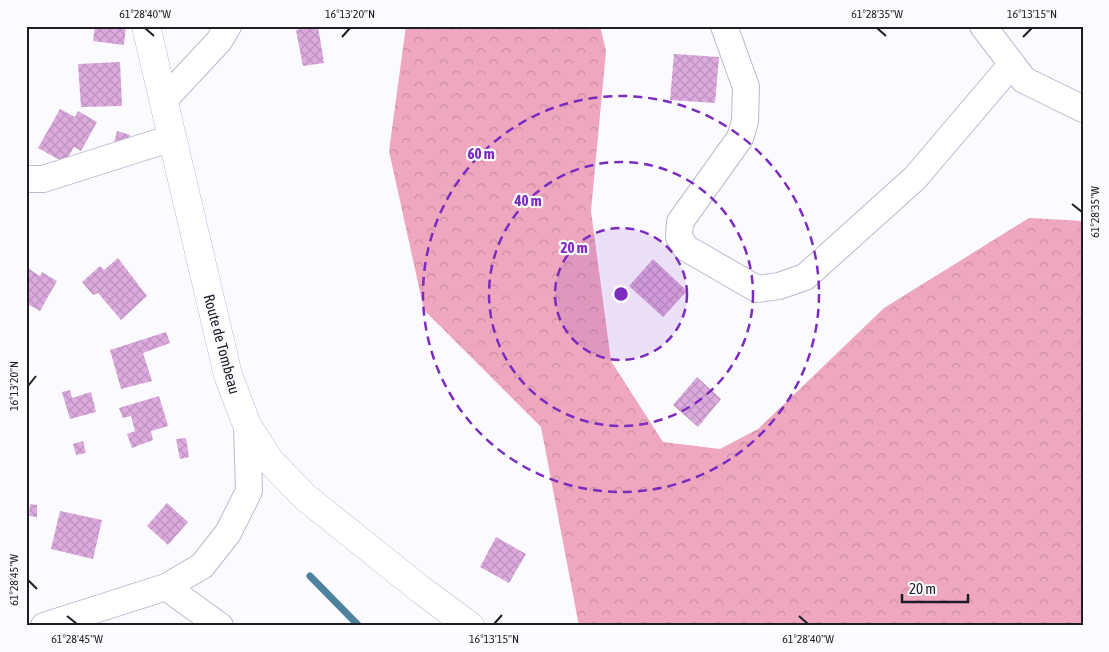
<svg xmlns="http://www.w3.org/2000/svg" width="1109" height="652" font-family="'Asap Condensed',sans-serif">
<style>
.forest{fill:url(#forest-crowns)}
.lines{fill:none;stroke-linecap:round;stroke-linejoin:round}
.stream{stroke:#4f829c;stroke-width:7}
.building{fill:url(#building-cross-hatch)}
.street-casing{stroke:#bcb8ce;stroke-width:28}
.secondary-casing{stroke:#bcb8ce;stroke-width:29}
.street{stroke:#fff;stroke-width:26}
.secondary{stroke:#fff;stroke-width:28}
.ticks{fill:none;stroke:#1e1d25;stroke-width:2}
.ring{fill:none;stroke:#7b2cbf;stroke-width:2.5;stroke-dasharray:9 6}
.labels{text-anchor:middle;dominant-baseline:central;stroke-width:4.5;stroke-linejoin:round;paint-order:stroke}
.street-label{font-size:15px;fill:#1e1d25;stroke:#fbfaff}
.centre{fill:#7b2cbf;stroke:#fbfaff;stroke-width:2.5}
.ring-label{font-size:15px;text-anchor:middle;font-weight:bold;fill:#7b2cbf;stroke:#fbfaff;stroke-width:4.5;stroke-linejoin:round;paint-order:stroke}
.neatline{fill:none;stroke:#1e1d25;stroke-width:2}
.ticks-label{font-size:12px;text-anchor:middle;fill:#1e1d25}
</style>
<defs>
<pattern id="forest-crowns" width="20" height="18" patternUnits="userSpaceOnUse" patternTransform="scale(1.25)"><rect width="20" height="18" fill="#eea7be"/><path d="M2 6a3 3 0 1 1 6 0M12 15a3 3 0 1 1 6 0" fill="none" stroke="#cc8fa3"/></pattern>
<pattern id="building-cross-hatch" width="8" height="8" patternUnits="userSpaceOnUse" patternTransform="scale(1.25)"><rect width="8" height="8" fill="#dcaadd"/><path d="M0 0l8 8M0 8l8-8" fill="none" stroke="#bc92be"/></pattern>
</defs>
<rect width="100%" height="100%" fill="#fbfaff"/>
<!-- forest -->
<path class="forest" d="M406 26H600L606 51 591 211 611 361 663 442 720 449 758 429 884 308 1029 218 1083 221V626H579L541 427 424 310 389 151Z"/>
<g class="lines">
<!-- stream -->
<path class="stream" d="M310 576 359 626"/>
</g>
<!-- building -->
<path class="building" d="M95 26H126L124 45 93 41Z
M316 26H318L324 63 303 66 296 30Z
M674 54 719 57 715 103 670 100Z
M120 62 122 106 81 107 78 64Z
M60 109 75 117 78 111 97 122 81 151 74 147 65 163 38 148Z
M117 131 130 135 125 151 113 147Z
M118 258 147 296 121 320 98 293 93 295 82 282 100 266 104 270Z
M653 259 687 291 663 317 629 286Z
M26 267 40 276 42 272 57 281 40 311 26 303Z
M166 332 170 343 143 353 152 381 121 389 110 350Z
M697 377 721 399 698 427 673 405Z
M70 390 72 398 91 392 96 412 70 419 62 392Z
M159 396 168 426 151 431 153 440 132 448 127 434 135 431 131 416 123 418 119 408Z
M186 438 189 457 180 459 176 439Z
M83 441 86 453 76 455 73 444Z
M167 503 188 522 168 545 147 526Z
M30 504 37 505V517L29 516Z
M60 511 102 520 93 559 51 549Z
M496 537 526 554 509 583 480 567Z"/>
<g class="lines">
<!-- street casing -->
<g class="street-casing">
<path id="street" d="M724 26 746 87 745 121 740 138 680 222 679 237 686 248 757 289 779 286 805 277 915 178 1012 64
M983 26 1024 80 1083 109
M164 100 219 41 228 26
M26 179H43L172 138
M166 587 220 626
M44 626 166 587 202 566 228 533 249 491 247 425"/>
</g>
<!-- secondary casing -->
<g class="secondary-casing">
<path id="secondary" d="M146 26 228 375 247 425 270 461 305 497 420 589 470 626"/>
</g>
<!-- street -->
<use href="#street" class="street"/>
<!-- secondary -->
<use href="#secondary" class="secondary"/>
</g>
<!-- ticks -->
<path class="ticks" d="M145 28 154 36M877 28 886 36M342 37 350 28M1023 37 1032 28M1072 204 1082 212M28 386 36 376M28 580 37 589M67 616 77 624M799 616 808 624M494 624 502 615"/>
<!-- distance rings -->
<circle cx="621" cy="294" r="66" fill="#7b2cbf" fill-opacity=".12"/>
<g class="ring">
<circle cx="621" cy="294" r="66"/>
<circle cx="621" cy="294" r="132"/>
<circle cx="621" cy="294" r="198"/>
</g>
<g class="labels">
<!-- street labels -->
<g class="street-label">
<text transform="translate(222 344) rotate(75)">Route de Tombeau</text>
</g>
</g>
<circle cx="621" cy="294" r="8" class="centre"/>
<g class="ring-label">
<text x="481" y="159">60 m</text>
<text x="528" y="206">40 m</text>
<text x="574" y="253">20 m</text>
</g>
<!-- border -->
<rect width="1109" height="652" fill="none" stroke="#fbfaff" stroke-width="55"/>
<!-- scale -->
<path d="M902 594v8h66v-8" fill="none" stroke="#1e1d25" stroke-width="2.5"/>
<text x="909" y="594" font-size="15" fill="#1e1d25" stroke="#fbfaff" stroke-width="4" paint-order="stroke">20 m</text>
<rect x="28" y="28" width="1054" height="596" class="neatline"/>
<g class="ticks-label">
<text x="145" y="18">61°28'40"W</text>
<text x="350" y="18">16°13'20"N</text>
<text x="877" y="18">61°28'35"W</text>
<text x="1032" y="18">16°13'15"N</text>
<text transform="translate(1095 212) rotate(-90)" y="4">61°28'35"W</text>
<text transform="translate(14 386) rotate(-90)" y="4">16°13'20"N</text>
<text transform="translate(14 580) rotate(-90)" y="4">61°28'45"W</text>
<text x="77" y="643">61°28'45"W</text>
<text x="494" y="643">16°13'15"N</text>
<text x="808" y="643">61°28'40"W</text>
</g>
</svg>
